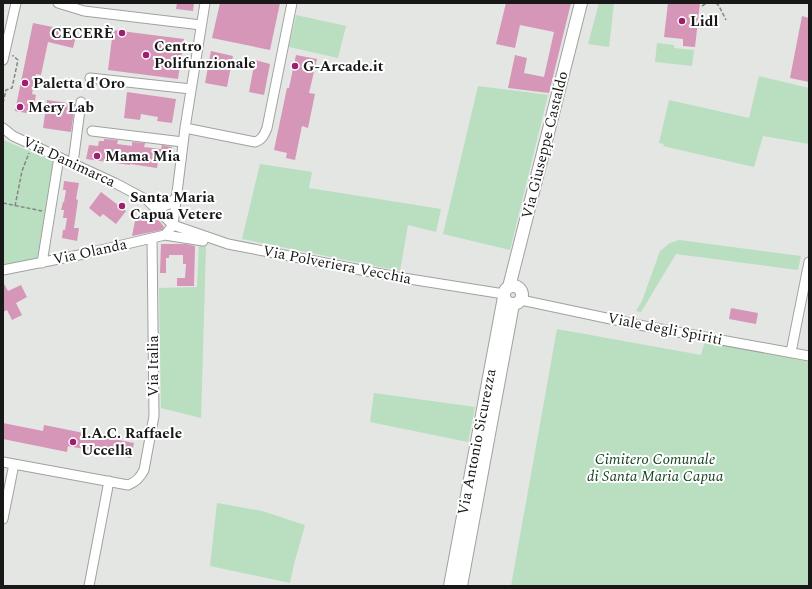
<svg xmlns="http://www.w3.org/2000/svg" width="812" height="589" font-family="Spectral,serif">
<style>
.green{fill:#b9dec0}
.building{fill:#d696b7}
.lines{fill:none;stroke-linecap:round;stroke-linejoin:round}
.street-casing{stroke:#9fa29f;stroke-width:11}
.secondary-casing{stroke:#9fa29f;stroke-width:14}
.path{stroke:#858785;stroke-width:1.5;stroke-dasharray:4 2;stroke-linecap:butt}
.street{stroke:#fff;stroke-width:9}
.secondary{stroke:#fff;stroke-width:12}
.poi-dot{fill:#9e1e70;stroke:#fff;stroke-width:1.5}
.labels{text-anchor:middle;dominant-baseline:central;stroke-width:4;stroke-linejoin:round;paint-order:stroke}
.poi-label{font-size:15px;font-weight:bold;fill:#171817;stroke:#fff;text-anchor:start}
.street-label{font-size:15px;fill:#171817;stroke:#fff}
.park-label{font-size:15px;font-style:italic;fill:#164123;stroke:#fff}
</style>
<rect width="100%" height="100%" fill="#e3e6e3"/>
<!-- green -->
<path class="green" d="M599 3H614L609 47 588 44Z
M296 15 346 26 338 58 289 47Z
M657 43 674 45V48L694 50 692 66 655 62Z
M759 76 809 88V144L763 136 754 167 663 146 664 144 659 143 669 100 749 118Z
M478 86 548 95 510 250 443 234Z
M3 140 55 162 38 254 36 259 3 265Z
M260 164 312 172 309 188 441 209 436 232 408 225 400 271 242 239Z
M679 240 801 256 798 270 676 254 641 312 636 311 642 301 660 251 670 243Z
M199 245 206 246 201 418 161 408 159 288 197 287Z
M557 329 701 355 705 341 809 362V586H511Z
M374 393 475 407 468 442 370 422Z
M217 503 262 511 305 525 294 564 290 583 210 566Z"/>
<!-- building -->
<path class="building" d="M177 3H194L193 11 176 9Z
M220 3H280L270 50 212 38Z
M506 3H571L549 93 508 88 515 55 527 58 524 73 544 77 554 32 520 25 515 48 496 44Z
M668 3H700L695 47 683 46V39L664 37Z
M802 16 809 18V82L790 78Z
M33 23 77 32 73 48 48 42 41 75 36 74 32 94 36 95 32 114 15 111Z
M113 30 184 39 178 79 108 70Z
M211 51 233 56 227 87 205 83Z
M296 55 317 59 309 93 315 94 308 128 302 126 295 160 286 158 287 153 274 150 287 88H289Z
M255 60 270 64 264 95 249 92Z
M127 92 176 99 172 123 157 121 158 117 141 114 140 120 124 118Z
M47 100 75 104 71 132 43 128Z
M104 139 118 140 117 144 132 146V142L145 143 144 147 161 149 162 145 172 147 170 163 158 161 157 168 130 164V165L86 159 89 145 98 146 99 141H104Z
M64 181 79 183 76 199 78 200 74 228H79L77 241 62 238 63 230H65L67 218H63L64 210H61L63 202H64L66 190H63Z
M101 192 126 211 116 224 103 214 100 217 89 208Z
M136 216 158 219 164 227 162 230 132 236Z
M161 244H186L195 246 194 286H177V278H185L186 264H183V255H169V258H166V273H160Z
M3 282 8 291 21 285 27 297 16 303 22 315 12 320 7 310 3 312Z
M731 308 758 313 756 324 729 319Z
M3 423 43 431 44 425 134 443 131 458 68 446 67 452 3 439Z"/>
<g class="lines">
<!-- street casing -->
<g class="street-casing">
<path id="street" d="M58 3 84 11 201 25
M3 60 16 3
M90 78 191 89
M3 128 13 136 115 183 147 200 173 225 228 244 397 277 504 294
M185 128 255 142C262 140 264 135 267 128L292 3
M92 131 183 142
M73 163 81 102
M156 208 167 205 176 198
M173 225 185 128 205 3
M165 235 203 241
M42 263 59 157
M3 270 84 254 152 238 165 235 173 225
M521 300 639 325 809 356
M791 352 809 262
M3 462 128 485C136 482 140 478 144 470L154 416 152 238
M3 519 14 464
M89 586 109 481"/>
</g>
<!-- secondary casing -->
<g class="secondary-casing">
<path id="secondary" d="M504 295a9 9 0 1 1 18 0a9 9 0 1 1-18 0Z
M509 287 581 3
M450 586 504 297
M461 586 513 304"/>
</g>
<!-- path -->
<path class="path" d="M716 3 719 6 726 20
M702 6 707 3
M3 103 6 90 12 88 18 60 13 56V55
M3 203 42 211
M15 206 22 171 29 153"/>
<!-- street -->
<use href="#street" class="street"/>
<!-- secondary -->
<use href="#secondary" class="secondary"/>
</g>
<!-- markers -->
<g class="poi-dot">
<circle cx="682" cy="21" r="4"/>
<circle cx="122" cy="33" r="4"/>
<circle cx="146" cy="55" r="4"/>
<circle cx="295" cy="66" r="4"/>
<circle cx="25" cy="83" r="4"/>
<circle cx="20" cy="107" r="4"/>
<circle cx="97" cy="156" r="4"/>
<circle cx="122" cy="206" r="4"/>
<circle cx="73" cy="442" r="4"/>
</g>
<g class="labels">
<!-- poi labels -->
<g class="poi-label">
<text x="690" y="21">Lidl</text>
<text x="114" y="33" text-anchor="end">CECERÈ</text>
<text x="154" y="46">Centro<tspan x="154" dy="17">Polifunzionale</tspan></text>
<text x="303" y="66">G-Arcade.it</text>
<text x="33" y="83">Paletta d'Oro</text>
<text x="28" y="107">Mery Lab</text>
<text x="105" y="156">Mama Mia</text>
<text x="130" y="197">Santa Maria<tspan x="130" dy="17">Capua Vetere</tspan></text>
<text x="81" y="433">I.A.C. Raffaele<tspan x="81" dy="17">Uccella</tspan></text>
</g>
<!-- street labels -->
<g class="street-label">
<text transform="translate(545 145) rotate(-76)">Via Giuseppe Castaldo</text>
<text transform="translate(69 162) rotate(25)">Via Danimarca</text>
<text transform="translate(90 252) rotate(-12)">Via Olanda</text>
<text transform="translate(337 265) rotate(11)">Via Polveriera Vecchia</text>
<text transform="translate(665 329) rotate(11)">Viale degli Spiriti</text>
<text transform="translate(153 366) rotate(-90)">Via Italia</text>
<text transform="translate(477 442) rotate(-79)">Via Antonio Sicurezza</text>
</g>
<!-- park labels -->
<g class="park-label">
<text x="655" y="459">Cimitero Comunale<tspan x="655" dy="17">di Santa Maria Capua</tspan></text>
</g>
</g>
<!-- border -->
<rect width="812" height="589" fill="none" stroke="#171817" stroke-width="8"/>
</svg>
